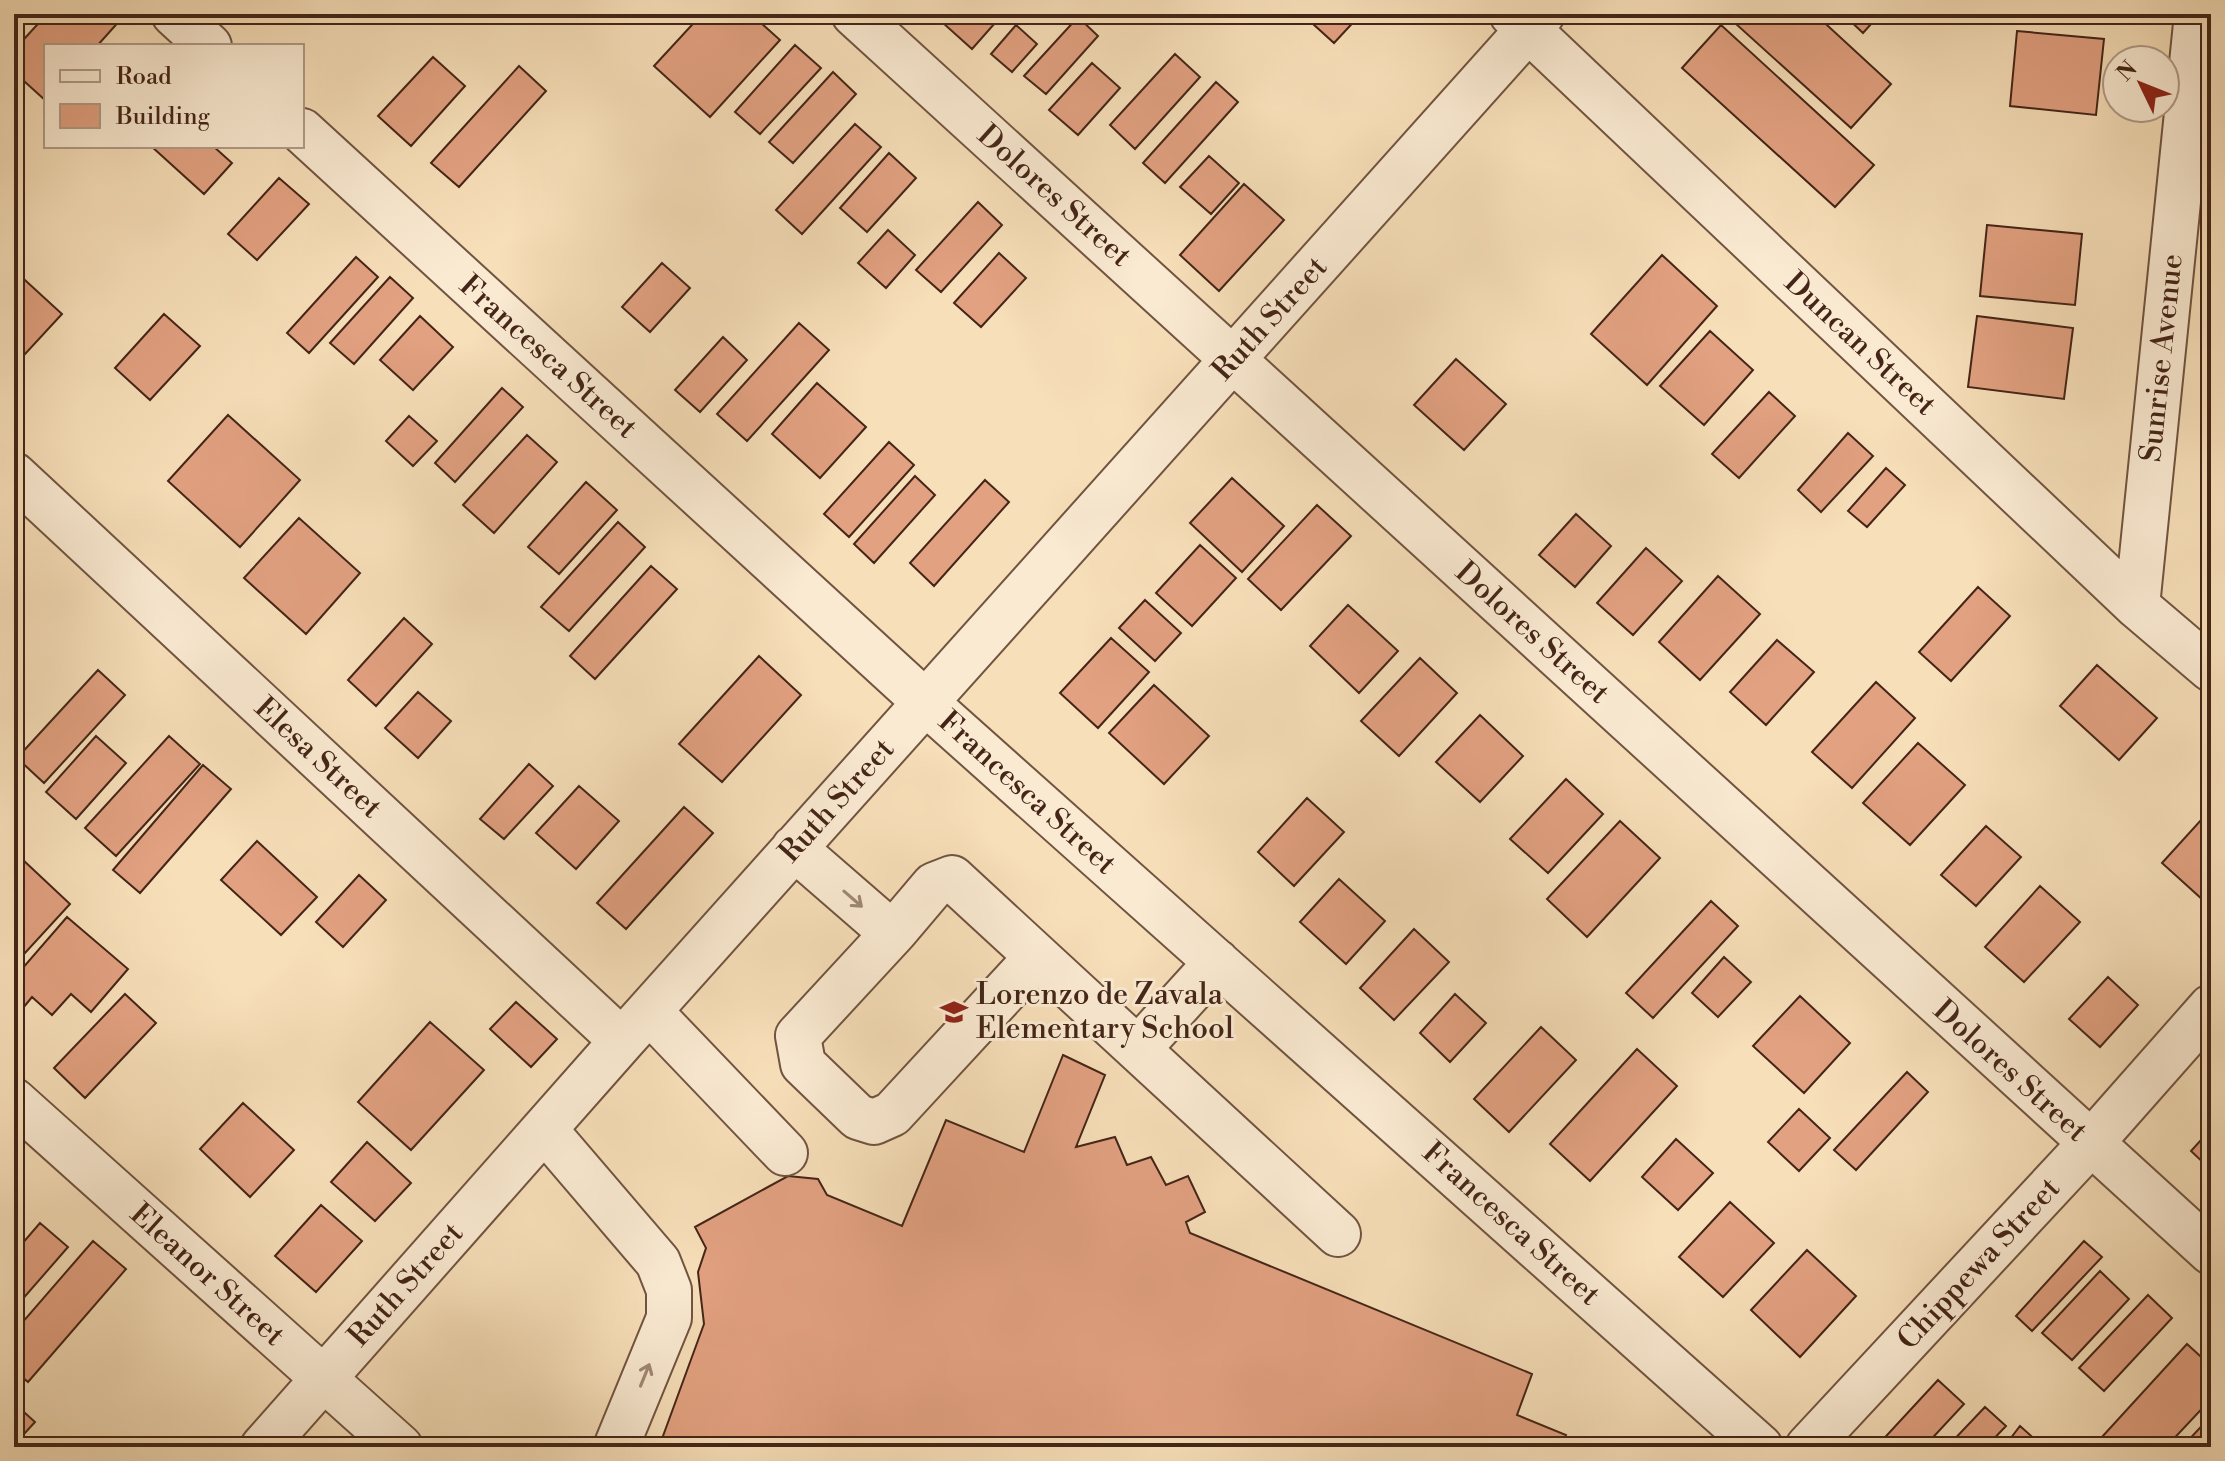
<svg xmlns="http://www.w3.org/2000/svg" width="2225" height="1461" font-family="'Libre Bodoni',serif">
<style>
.building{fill:#e2a181;stroke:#442518;stroke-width:2}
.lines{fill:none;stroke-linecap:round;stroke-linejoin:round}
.minor-casing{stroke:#715440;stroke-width:48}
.minor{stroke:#faead2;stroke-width:44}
.oneway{stroke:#9f8875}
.labels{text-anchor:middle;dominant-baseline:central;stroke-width:6;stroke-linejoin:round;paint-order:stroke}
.street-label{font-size:30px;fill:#442518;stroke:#faead2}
.poi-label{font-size:30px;fill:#442518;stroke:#faead2;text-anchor:start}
</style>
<rect width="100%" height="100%" fill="#f7dfb9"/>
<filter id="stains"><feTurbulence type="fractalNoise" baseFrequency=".0025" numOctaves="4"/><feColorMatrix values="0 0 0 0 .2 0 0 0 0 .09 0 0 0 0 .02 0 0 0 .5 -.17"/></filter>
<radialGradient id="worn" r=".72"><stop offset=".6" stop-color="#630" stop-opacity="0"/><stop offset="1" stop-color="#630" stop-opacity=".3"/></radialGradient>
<!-- building -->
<path class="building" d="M47 14H117L122 18 97 46H46V101L14 72V50Z
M702 14H751L780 40 710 117 654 66Z
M951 14H1003L972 49 943 23Z
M1302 14H1361L1334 43Z
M1725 14H1815L1891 84 1851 128Z
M1843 14H1880L1863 33Z
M2027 14H2111L2110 23Z
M1078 17 1098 36 1046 94 1024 76Z
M1016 25 1037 44 1012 72 991 54Z
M1721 25 1874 165 1835 207 1682 68Z
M2017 31 2104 39 2096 115 2010 106Z
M795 45 821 68 760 134 735 112Z
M1175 54 1200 77 1135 149 1110 125Z
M433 57 465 86 411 146 378 116Z
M1092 63 1120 88 1078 135 1049 110Z
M519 66 546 91 459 187 431 163Z
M833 72 856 94 793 163 769 142Z
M1216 82 1238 102 1165 183 1143 163Z
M855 124 881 147 802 234 776 210Z
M151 146H213L232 163 204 194Z
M889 153 916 178 867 232 840 208Z
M1209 156 1239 183 1211 214 1180 187Z
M279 178 309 204 257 260 228 234Z
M1244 184 1284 220 1219 291 1180 255Z
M978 202 1002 225 941 292 916 270Z
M1987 225 2082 234 2075 305 1980 296Z
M888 230 915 255 886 288 858 263Z
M999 253 1026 278 981 327 954 303Z
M1662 255 1717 306 1647 385 1591 334Z
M356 257 378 277 309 353 287 333Z
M662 263 690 288 650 332 622 307Z
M14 270 62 314 14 366Z
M390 277 413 298 354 364 330 343Z
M164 314 200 346 150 400 115 368Z
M420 316 453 347 413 390 380 360Z
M1977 316 2073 328 2064 399 1968 387Z
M799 323 829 350 747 441 717 414Z
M1710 331 1753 370 1704 425 1660 386Z
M723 337 747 360 700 412 675 390Z
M1456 359 1506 404 1464 450 1414 405Z
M817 383 866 427 820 478 772 434Z
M502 388 523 407 455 482 435 463Z
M1769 392 1795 416 1739 478 1712 454Z
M228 415 300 480 240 547 168 481Z
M409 416 437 441 413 466 386 441Z
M1848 433 1873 456 1821 512 1798 490Z
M527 435 557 462 494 533 463 505Z
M889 442 914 465 849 537 824 514Z
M1886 468 1905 485 1867 527 1848 511Z
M915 476 935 495 874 563 854 544Z
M1232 478 1284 526 1242 572 1190 523Z
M985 480 1009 502 934 586 910 563Z
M586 482 617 510 559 574 528 547Z
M1317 505 1351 536 1281 610 1248 579Z
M1576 514 1611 546 1575 587 1539 555Z
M299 518 360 573 306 634 244 578Z
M618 522 645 547 569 631 541 607Z
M1200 545 1236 578 1192 626 1156 593Z
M1646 548 1682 581 1633 635 1597 603Z
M651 566 677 589 595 679 570 656Z
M1718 576 1760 614 1700 680 1659 642Z
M1978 587 2010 616 1951 681 1919 652Z
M1145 600 1181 633 1155 661 1119 628Z
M1348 605 1398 651 1359 693 1310 646Z
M404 618 432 644 376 706 348 680Z
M1111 638 1149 672 1098 728 1060 693Z
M1777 640 1814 672 1766 725 1730 692Z
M759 656 801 695 722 782 679 744Z
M1420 658 1457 693 1399 756 1361 721Z
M2097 665 2157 718 2119 760 2060 706Z
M98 670 125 695 44 783 17 758Z
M1876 682 1915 718 1852 788 1812 752Z
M1154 685 1209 736 1164 784 1109 733Z
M418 692 451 721 418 758 385 728Z
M1480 715 1523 756 1480 802 1436 762Z
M96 736 126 763 76 819 46 792Z
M169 736 200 764 116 856 85 828Z
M1918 743 1965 785 1910 845 1863 803Z
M529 764 553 786 504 839 480 819Z
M203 765 231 789 140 893 113 870Z
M1566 779 1603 814 1548 873 1510 839Z
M579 786 619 821 576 869 536 833Z
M1307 798 1344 832 1294 886 1258 852Z
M684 807 713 833 626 929 597 903Z
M2211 809V892L2203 900 2162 863Z
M1620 821 1660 858 1587 937 1547 899Z
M1986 826 2021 857 1976 906 1941 875Z
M257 841 317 897 281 935 221 880Z
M22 859 70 904 14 965V868Z
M359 875 386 900 343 947 316 922Z
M1339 879 1385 921 1346 964 1300 922Z
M2040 886 2080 922 2024 982 1985 947Z
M1711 901 1738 926 1653 1018 1626 993Z
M67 917 128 969 91 1012 71 994 52 1015 32 997 14 1019V978Z
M1414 929 1449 962 1394 1020 1360 988Z
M1724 957 1751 982 1718 1017 1692 993Z
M2108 977 2138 1005 2100 1047 2069 1019Z
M125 994 156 1023 85 1098 54 1068Z
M1455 994 1486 1023 1450 1062 1420 1033Z
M1800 996 1850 1043 1804 1093 1753 1046Z
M516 1002 557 1039 531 1067 490 1029Z
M430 1022 484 1070 411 1150 358 1102Z
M1541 1027 1576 1060 1509 1132 1474 1099Z
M1637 1049 1677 1086 1590 1181 1550 1144Z
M1063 1055 1105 1075 1076 1147 1115 1137 1127 1165 1151 1157 1166 1185 1188 1176 1205 1212 1186 1222 1190 1233 1532 1374 1517 1415 1566 1435 1561 1447H659L704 1324 698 1272 706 1248 695 1227 788 1176 818 1179 827 1195 902 1226 946 1120 1024 1152Z
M1907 1072 1928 1092 1856 1170 1834 1150Z
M243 1103 294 1150 250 1197 200 1149Z
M1799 1109 1830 1138 1799 1171 1768 1142Z
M2211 1129V1170L2191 1151Z
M1676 1139 1713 1173 1678 1210 1642 1177Z
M367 1142 411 1183 375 1221 331 1182Z
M1730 1202 1774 1243 1723 1297 1679 1257Z
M321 1205 362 1241 316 1292 275 1256Z
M40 1223 68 1247 21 1301 14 1296V1253Z
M93 1241 126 1269 28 1382 14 1370V1332Z
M2084 1241 2102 1257 2032 1331 2016 1316Z
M1807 1250 1856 1296 1800 1357 1751 1310Z
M2100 1271 2129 1299 2072 1360 2042 1333Z
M2148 1295 2172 1318 2104 1391 2079 1368Z
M2187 1344 2211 1366V1399L2166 1447H2110L2101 1438Z
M1938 1380 1964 1404 1924 1447H1876Z
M14 1403 35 1422 14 1445Z
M1985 1407 2006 1426 1986 1447H1947Z
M2211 1416V1447H2182Z
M2020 1426 2039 1443 2035 1447H2004Z"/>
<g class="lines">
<!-- minor casing -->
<g class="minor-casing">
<path id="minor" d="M174 14 209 46
M854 14 2211 1252
M1512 14 2137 606 2211 669
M302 131 925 702 1760 1447
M14 475 622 1041
M2137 606 2197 14
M794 848 885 927 895 931 934 885 952 878 1338 1234
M895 931 798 1036 803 1064 858 1117 874 1122 892 1114 1037 957
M649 1011 785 1153
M1138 1049 1217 962
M14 1101 400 1447
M545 1130 658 1262 669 1290V1318L616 1447
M263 1447 622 1041 1542 14
M1808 1447 2090 1144 2211 1007"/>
</g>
<!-- minor -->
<use href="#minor" class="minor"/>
</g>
<!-- one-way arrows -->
<defs><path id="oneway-shaft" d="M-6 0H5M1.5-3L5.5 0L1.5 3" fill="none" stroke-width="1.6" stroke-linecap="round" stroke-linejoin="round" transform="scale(2)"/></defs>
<g class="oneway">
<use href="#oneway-shaft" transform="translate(853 899) rotate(41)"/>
<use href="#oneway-shaft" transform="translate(645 1375) rotate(-68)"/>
</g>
<!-- icons -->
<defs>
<g id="school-bare" transform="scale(2.16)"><path d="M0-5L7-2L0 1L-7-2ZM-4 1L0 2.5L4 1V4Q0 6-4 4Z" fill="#8f2418" stroke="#faead2" stroke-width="2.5" paint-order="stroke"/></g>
</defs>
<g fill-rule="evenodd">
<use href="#school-bare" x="954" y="1012"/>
</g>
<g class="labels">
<!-- street labels -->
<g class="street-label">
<text transform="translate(1054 196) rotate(42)">Dolores Street</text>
<text transform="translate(1270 319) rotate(-48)">Ruth Street</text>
<text transform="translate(1860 344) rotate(43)">Duncan Street</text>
<text transform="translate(548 357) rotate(42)">Francesca Street</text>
<text transform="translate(2162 358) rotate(-84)">Sunrise Avenue</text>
<text transform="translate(1532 633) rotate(42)">Dolores Street</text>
<text transform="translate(318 758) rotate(43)">Elesa Street</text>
<text transform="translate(1027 793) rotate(42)">Francesca Street</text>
<text transform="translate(837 801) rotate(-48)">Ruth Street</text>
<text transform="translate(2010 1071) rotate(42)">Dolores Street</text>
<text transform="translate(1511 1224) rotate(42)">Francesca Street</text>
<text transform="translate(1979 1264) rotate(-47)">Chippewa Street</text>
<text transform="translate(207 1275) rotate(42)">Eleanor Street</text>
<text transform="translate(406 1285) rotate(-48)">Ruth Street</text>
</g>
<!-- poi labels -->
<g class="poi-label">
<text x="976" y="995">Lorenzo de Zavala<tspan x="976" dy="34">Elementary School</tspan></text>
</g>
</g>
<!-- margin -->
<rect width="2225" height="1461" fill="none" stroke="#f7dfb9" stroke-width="48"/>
<rect x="16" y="16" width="2193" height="1429" fill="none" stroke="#442518" stroke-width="4"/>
<rect x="24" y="24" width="2177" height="1413" fill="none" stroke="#442518" stroke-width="2"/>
<!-- legend -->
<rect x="44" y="44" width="260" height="104" fill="#faead2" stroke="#b19b88" stroke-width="2"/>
<rect x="60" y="70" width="40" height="12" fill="#faead2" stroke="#b19b88" stroke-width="2"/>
<text x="116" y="84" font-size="24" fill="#442518">Road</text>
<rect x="60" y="104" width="40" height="24" fill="#e2a181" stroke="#b19b88" stroke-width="2"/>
<text x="116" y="124" font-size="24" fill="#442518">Building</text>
<!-- north arrow -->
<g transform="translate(2141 84) rotate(313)"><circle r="38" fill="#faead2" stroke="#b19b88" stroke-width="2"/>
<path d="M0-6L14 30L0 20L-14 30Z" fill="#8f2418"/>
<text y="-12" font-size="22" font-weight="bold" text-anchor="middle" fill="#442518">N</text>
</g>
<rect width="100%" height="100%" filter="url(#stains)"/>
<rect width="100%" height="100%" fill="url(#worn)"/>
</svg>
